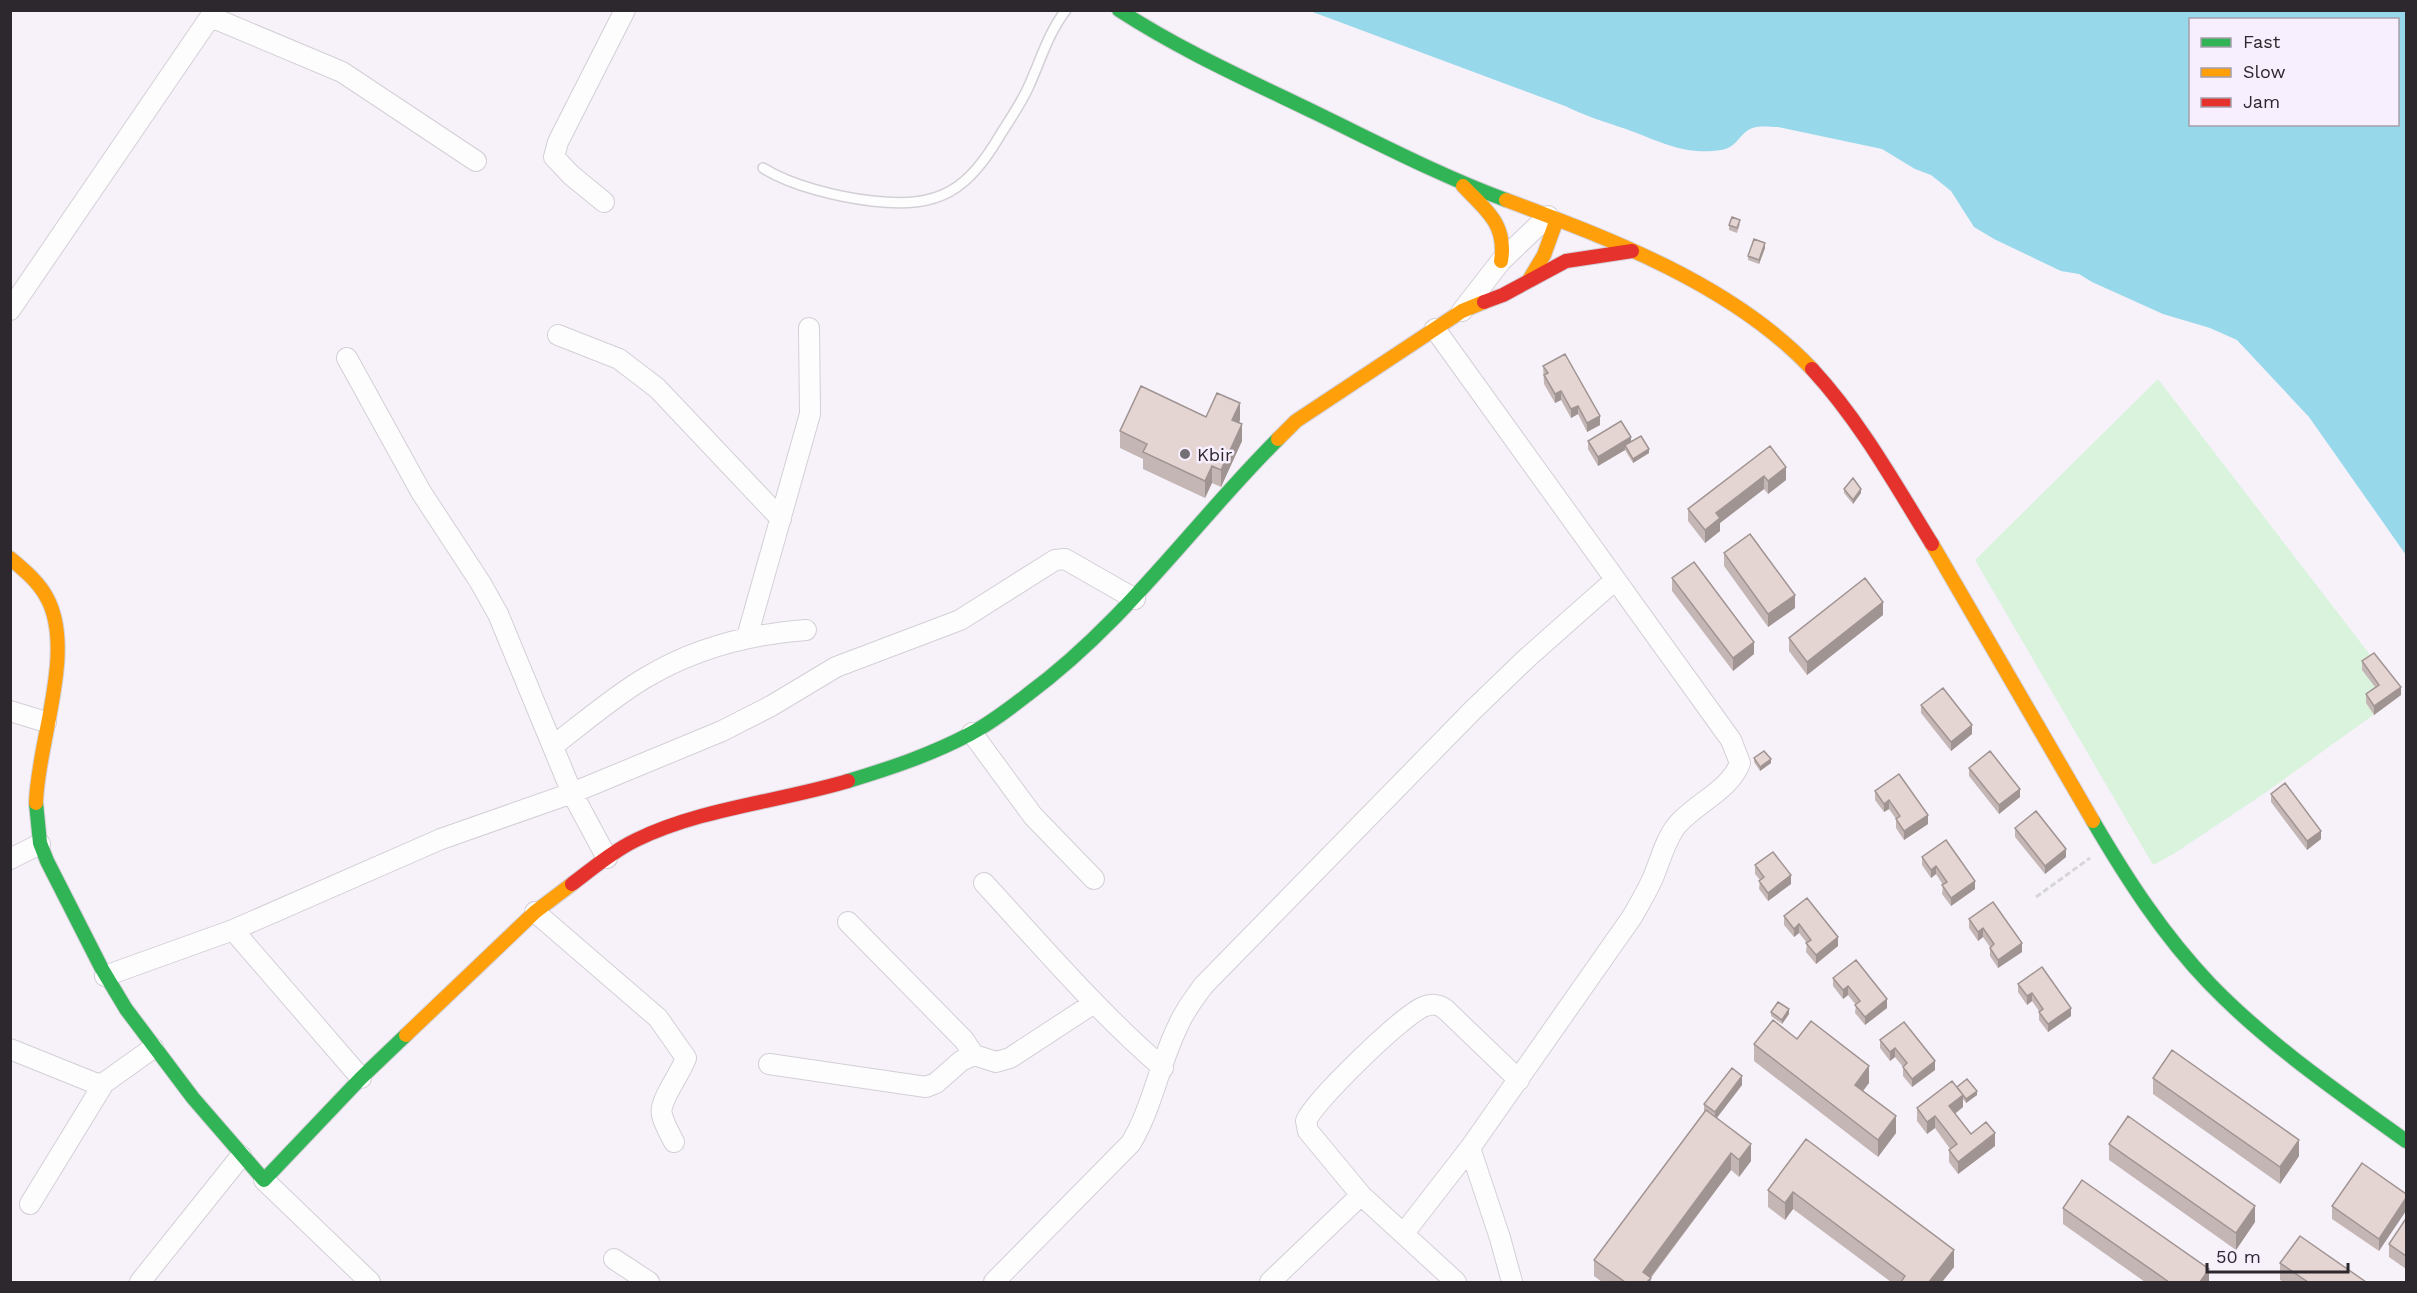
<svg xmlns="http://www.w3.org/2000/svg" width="2417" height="1293" font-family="'Work Sans',sans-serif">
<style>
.green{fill:#daf3dd}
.water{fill:#97d8eb;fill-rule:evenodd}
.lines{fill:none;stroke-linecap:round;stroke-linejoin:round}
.lane-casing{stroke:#d3cfd6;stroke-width:12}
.street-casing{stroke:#d3cfd6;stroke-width:22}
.fast-casing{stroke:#d3cfd6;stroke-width:16}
.slow-casing{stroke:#d3cfd6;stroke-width:16}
.jam-casing{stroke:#d3cfd6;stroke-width:16}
.path{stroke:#d6d5d7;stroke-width:3;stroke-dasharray:6 3;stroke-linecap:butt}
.lane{stroke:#fefdfe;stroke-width:9}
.street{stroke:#fefdfe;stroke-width:20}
.fast{stroke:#30b455;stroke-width:14}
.slow{stroke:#ff9f0a;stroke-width:14}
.jam{stroke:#e5322d;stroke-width:14}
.wall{fill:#c4b6b5}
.shaded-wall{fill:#a09493}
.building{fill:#e4d4d2;stroke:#a09493;stroke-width:1.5}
.poi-dot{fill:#736f75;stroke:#f8effe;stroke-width:2}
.labels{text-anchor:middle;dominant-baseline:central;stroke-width:5;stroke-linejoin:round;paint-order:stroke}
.poi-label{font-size:18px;fill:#2c282e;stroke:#f8effe;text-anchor:start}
</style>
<rect width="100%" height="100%" fill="#f7f2fa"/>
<!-- green -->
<path class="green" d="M2158 379 2401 695 2265 793 2172 855 2153 865 1975 560Z"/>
<!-- water -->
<path class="water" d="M1310 11H2406V555L2309 417 2237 340 2210 328 2163 314 2092 282 2079 274 2061 271 1994 239 1974 227 1951 191 1931 175 1915 169 1882 149 1778 127C1769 127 1758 125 1750 129 1738 136 1736 148 1721 150 1685 156 1659 141 1626 129 1605 122 1585 116 1565 106ZM2190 20H2398V124H2190Z"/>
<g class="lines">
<!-- lane casing -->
<g class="lane-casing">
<path id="lane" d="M763 168C792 186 838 197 872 201 941 209 968 190 1002 132 1011 118 1021 103 1028 88 1040 62 1048 33 1066 10"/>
</g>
<!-- street casing -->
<g class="street-casing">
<path id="street" d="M211 17 342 72 476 161
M604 202 571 175 554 157 558 142 625 10
M10 310 215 10
M1462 311 1501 261 1548 216
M558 335 619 359 657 388 781 519
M347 358 421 492 480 582 498 614 572 793 722 731 771 706 836 667 960 620 1055 560 1065 559 1135 599
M747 637 810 414 809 328
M10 711 46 722
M972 733 1033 816 1094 879
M553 746C583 723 613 697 645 678 695 648 749 634 806 630
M10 859 40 844
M984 883C1042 946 1098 1012 1163 1068
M535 912 658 1018 686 1058C681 1073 658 1102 662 1115 664 1124 670 1134 674 1142
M848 922 964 1040 974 1055
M233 930 441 839 572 793 607 858
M105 976 233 930 361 1078
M10 1049 97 1084 104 1083 153 1048
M769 1064 926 1087 936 1083 961 1061 974 1055 996 1062 1010 1058 1094 1003
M1470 1148 1500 1238 1512 1282
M264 1180 370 1282
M30 1204 104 1083
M1404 1233 1470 1148 1632 917C1639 905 1646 893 1652 880 1660 862 1665 840 1677 825 1696 803 1730 790 1740 763L1731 740 1435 329
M614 1259 649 1282
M140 1282 241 1156
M994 1282 1131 1143C1153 1106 1159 1064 1178 1026 1184 1011 1194 999 1203 986L1473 710 1527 658 1615 580
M1270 1282 1361 1195
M1456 1282 1361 1195 1308 1131 1306 1121C1316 1099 1401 1017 1423 1007 1432 1003 1438 1004 1445 1009L1519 1080"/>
</g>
<!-- fast casing -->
<g class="fast-casing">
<path id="fast" d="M1119 10C1182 51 1250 81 1318 114 1380 144 1441 176 1506 200
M848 781C891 768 930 755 970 734 991 723 1009 709 1027 695 1126 622 1192 525 1278 439
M36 803 40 843 47 861 102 969 126 1009 193 1098 264 1180 361 1078 406 1035
M2093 821C2127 879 2163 935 2210 984 2268 1044 2338 1092 2406 1141"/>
</g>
<!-- slow casing -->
<g class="slow-casing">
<path id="slow" d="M1463 186C1486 210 1507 224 1501 261
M1506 200C1611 239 1733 285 1812 369
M1529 280 1544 255 1557 219
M1278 439 1296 421 1462 311 1484 302
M1932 544 2093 821
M10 558C24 570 39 582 47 598 76 651 37 744 36 803
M406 1035 535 912 572 884"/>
</g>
<!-- jam casing -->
<g class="jam-casing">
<path id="jam" d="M1484 302 1503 295 1566 261 1632 251
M1812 369C1860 421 1895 484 1932 544
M572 884C592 869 613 851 636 840 702 808 778 802 848 781"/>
</g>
<!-- path -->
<path class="path" d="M2036 897 2090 858"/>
<!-- lane -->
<use href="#lane" class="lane"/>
<!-- street -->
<use href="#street" class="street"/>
<!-- fast -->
<use href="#fast" class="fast"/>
<!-- slow -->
<use href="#slow" class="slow"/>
<!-- jam -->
<use href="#jam" class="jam"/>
</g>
<!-- wall -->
<path class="wall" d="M1740 224 1737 233 1729 230V225Z
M1765 248 1759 264 1748 260V256Z
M1543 366 1600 425 1587 432 1578 414 1571 418 1561 400 1555 403 1544 384Z
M1206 417 1240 420 1239 423 1242 441 1221 487 1212 483 1205 498 1143 469V459L1120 448V431Z
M1588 441 1631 442 1649 453 1633 463 1625 450 1598 466 1588 449Z
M1770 446 1786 480 1768 494 1764 489 1720 523V531L1705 543 1688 521V509Z
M1844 489 1861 493 1853 504 1844 493Z
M1724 553 1795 608 1768 627 1724 566Z
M1672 578 1754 654 1733 671 1672 591Z
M1883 615 1807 675 1789 651V638Z
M2362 661 2401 695 2374 715 2366 703V694L2375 687 2362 670Z
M1921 705 1972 734 1951 751 1921 713Z
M1754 758 1771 763 1760 771 1754 762Z
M1969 768 2020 797 1999 814 1969 776Z
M1875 791 1928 824 1904 840 1896 828V819L1889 809 1884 812 1875 800Z
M2271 794 2321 839 2307 850 2271 802Z
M2015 828 2066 857 2045 874 2015 837Z
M1922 857 1975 889 1951 906 1942 894 1943 885 1936 874 1931 878 1922 865Z
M1755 865 1791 884 1768 901 1759 889 1760 880 1755 874Z
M1784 916 1838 946 1816 964 1806 952 1807 943 1799 933 1794 937 1784 925Z
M1969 919 2022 952 1998 968 1990 956V947L1983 937 1978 941 1969 928Z
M1833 978 1887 1008 1865 1025 1855 1013 1856 1005 1848 995 1843 999 1833 986Z
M2018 984 2071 1016 2048 1032 2039 1020V1011L2032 1001 2027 1005 2018 992Z
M1771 1012 1789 1014 1782 1024 1771 1016Z
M1797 1039 1869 1083 1863 1091 1896 1133 1878 1157 1754 1061V1044Z
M1880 1040 1935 1070 1912 1087 1903 1076V1067L1895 1057 1890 1061 1880 1048Z
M2153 1078 2299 1156 2280 1184 2153 1094Z
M1742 1085 1717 1118 1751 1161 1739 1177 1731 1170 1651 1278V1282H1602L1594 1276V1260L1704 1112V1104Z
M1957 1087 1977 1095 1966 1103 1963 1099V1107L1955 1114 1971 1134 1995 1146 1958 1174 1949 1162V1150L1950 1149 1935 1128 1927 1134 1917 1121V1108Z
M1806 1139 1954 1267 1942 1282H1891L1793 1209 1785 1220 1768 1207V1190Z
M2109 1144 2255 1222 2236 1250 2109 1160Z
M2406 1194 2379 1251 2332 1219V1206Z
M2063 1208 2209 1282H2145L2063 1224Z
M2406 1221V1269L2389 1257V1244Z
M2280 1263 2366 1282H2284L2280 1280Z"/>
<!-- shaded-wall -->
<path class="shaded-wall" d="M1765 243V248L1759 264V260Z
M1561 391V400L1555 403V394Z
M1240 403V420L1232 437V420Z
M1578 406V414L1571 418V409Z
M1600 416V425L1587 432V423Z
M1242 424V441L1221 487V470Z
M1631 437V446L1625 445V450L1598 466V457Z
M1649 449V453L1633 463V459Z
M1212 466V483L1205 498V481Z
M1786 467V480L1768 494V481Z
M1764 476V489L1720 523V531L1705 543V530L1716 513Z
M1861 489V493L1853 504V500Z
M1795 595V608L1768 627V614Z
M1883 602V615L1807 675V662Z
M1754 642V654L1733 671V658Z
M2401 687V695L2374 715V706Z
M1972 725V734L1951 751V742Z
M1771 759V763L1760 771V767Z
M2020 789V797L1999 814V805Z
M1889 800V809L1884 812V804Z
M1928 815V824L1904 840V831Z
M2321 831V839L2307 850V841Z
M2066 849V857L2045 874V866Z
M1936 866V874L1931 878V870Z
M1791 875V884L1768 901V893Z
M1975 881V889L1951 906V898Z
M1799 924V933L1794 937V929Z
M1983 928V937L1978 941V932Z
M1838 937V946L1816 964V955Z
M2022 943V952L1998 968V960Z
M1848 986V995L1843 999V990Z
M2032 993V1001L2027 1005V996Z
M1887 999V1008L1865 1025V1017Z
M2071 1008V1016L2048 1032V1024Z
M1789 1009V1014L1782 1024V1020Z
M1895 1048V1057L1890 1061V1052Z
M1935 1061V1070L1912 1087V1079Z
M1869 1066V1083L1855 1101V1085Z
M1742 1076V1085L1715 1120V1112Z
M1977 1091V1095L1966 1103V1099Z
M1963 1095V1107L1949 1118V1106Z
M1896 1116V1133L1878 1157V1140Z
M1935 1116V1128L1927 1134V1122Z
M1995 1133V1146L1958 1174V1162Z
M2299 1140V1156L2280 1184V1167Z
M1751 1144V1161L1739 1177V1160Z
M1731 1153V1170L1647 1282 1643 1272Z
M1793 1192V1209L1785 1220V1203Z
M2406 1198V1211L2379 1251V1239Z
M2255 1206V1222L2236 1250V1233Z
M1954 1250V1267L1942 1282H1929Z
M2209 1269V1282H2200Z"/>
<!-- building -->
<path class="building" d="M1732 217 1740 220 1737 228 1729 225Z
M1754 239 1765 243 1759 260 1748 256Z
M1565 354 1600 416 1587 423 1578 406 1571 409 1561 391 1555 394 1544 375 1548 373 1543 366Z
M1141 386 1206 417 1217 393 1240 403 1232 420 1242 424 1221 470 1212 466 1205 481 1143 452 1147 444 1120 431Z
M1621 421 1631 437 1598 457 1588 441Z
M1641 436 1649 449 1633 459 1625 445Z
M1770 446 1786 467 1768 481 1764 476 1716 513 1720 518 1705 530 1688 509Z
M1853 478 1861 489 1853 500 1844 489Z
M1750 534 1795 595 1768 614 1724 553Z
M1694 562 1754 642 1733 658 1672 578Z
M1865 578 1883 602 1807 662 1789 638Z
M2374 653 2401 687 2374 706 2366 694 2379 685 2362 661Z
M1943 688 1972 725 1951 742 1921 705Z
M1764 751 1771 759 1760 767 1754 758Z
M1990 751 2020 789 1999 805 1969 768Z
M1899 774 1928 815 1904 831 1896 819 1900 816 1889 800 1884 804 1875 791Z
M2285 783 2321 831 2307 841 2271 794Z
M2036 811 2066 849 2045 866 2015 828Z
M1946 840 1975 881 1951 898 1942 885 1947 882 1936 866 1931 870 1922 857Z
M1773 852 1791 875 1768 893 1759 881 1764 877 1755 865Z
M1807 898 1838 937 1816 955 1806 943 1811 940 1799 924 1794 929 1784 916Z
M1993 902 2022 943 1998 960 1990 948 1994 944 1983 928 1978 932 1969 919Z
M1856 960 1887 999 1865 1017 1855 1005 1860 1001 1848 986 1843 990 1833 978Z
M2042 967 2071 1008 2048 1024 2039 1012 2043 1009 2032 993 2027 996 2018 984Z
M1778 1002 1789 1009 1782 1020 1771 1012Z
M1773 1020 1797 1039 1811 1021 1869 1066 1855 1085 1896 1116 1878 1140 1754 1044Z
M1904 1022 1935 1061 1912 1079 1903 1067 1907 1063 1895 1048 1890 1052 1880 1040Z
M2172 1050 2299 1140 2280 1167 2153 1078Z
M1732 1068 1742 1076 1715 1112 1704 1104Z
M1967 1079 1977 1091 1966 1099 1957 1087Z
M1952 1081 1963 1095 1949 1106 1971 1134 1986 1122 1995 1133 1958 1162 1949 1150 1957 1144 1935 1116 1927 1122 1917 1108Z
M1706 1110 1751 1144 1739 1160 1731 1153 1643 1272 1651 1278 1647 1282H1625L1594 1260Z
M2128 1116 2255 1206 2236 1233 2109 1144Z
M1806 1139 1954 1250 1929 1282H1901L1905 1276 1793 1192 1785 1203 1768 1190Z
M2362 1163 2406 1194V1198L2379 1239 2332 1206Z
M2082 1180 2209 1269 2200 1282H2169L2063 1208Z
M2405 1220 2406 1221V1256L2389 1244Z
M2300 1236 2366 1282H2308L2280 1263Z"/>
<!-- markers -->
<circle class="poi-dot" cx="1185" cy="454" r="6"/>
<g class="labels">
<!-- poi labels -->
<g class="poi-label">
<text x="1197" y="454">Kbir</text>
</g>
</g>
<!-- border -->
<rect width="2417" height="1293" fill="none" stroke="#2c282e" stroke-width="24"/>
<!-- legend -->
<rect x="2189" y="18" width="210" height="108" fill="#f8effe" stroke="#a69fab" stroke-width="1.5"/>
<rect x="2201" y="38" width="30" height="9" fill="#30b455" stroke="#a69fab" stroke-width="1.5"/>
<text x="2243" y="48" font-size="18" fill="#2c282e">Fast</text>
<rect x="2201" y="68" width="30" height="9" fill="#ff9f0a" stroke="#a69fab" stroke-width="1.5"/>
<text x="2243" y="78" font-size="18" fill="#2c282e">Slow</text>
<rect x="2201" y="98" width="30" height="9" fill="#e5322d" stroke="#a69fab" stroke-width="1.5"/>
<text x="2243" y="108" font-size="18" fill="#2c282e">Jam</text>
<!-- scale -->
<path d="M2207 1263v9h141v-9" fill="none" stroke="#2c282e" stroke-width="3"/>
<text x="2216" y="1263" font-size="18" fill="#2c282e" stroke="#f8effe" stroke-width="4.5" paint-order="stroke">50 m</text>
</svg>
